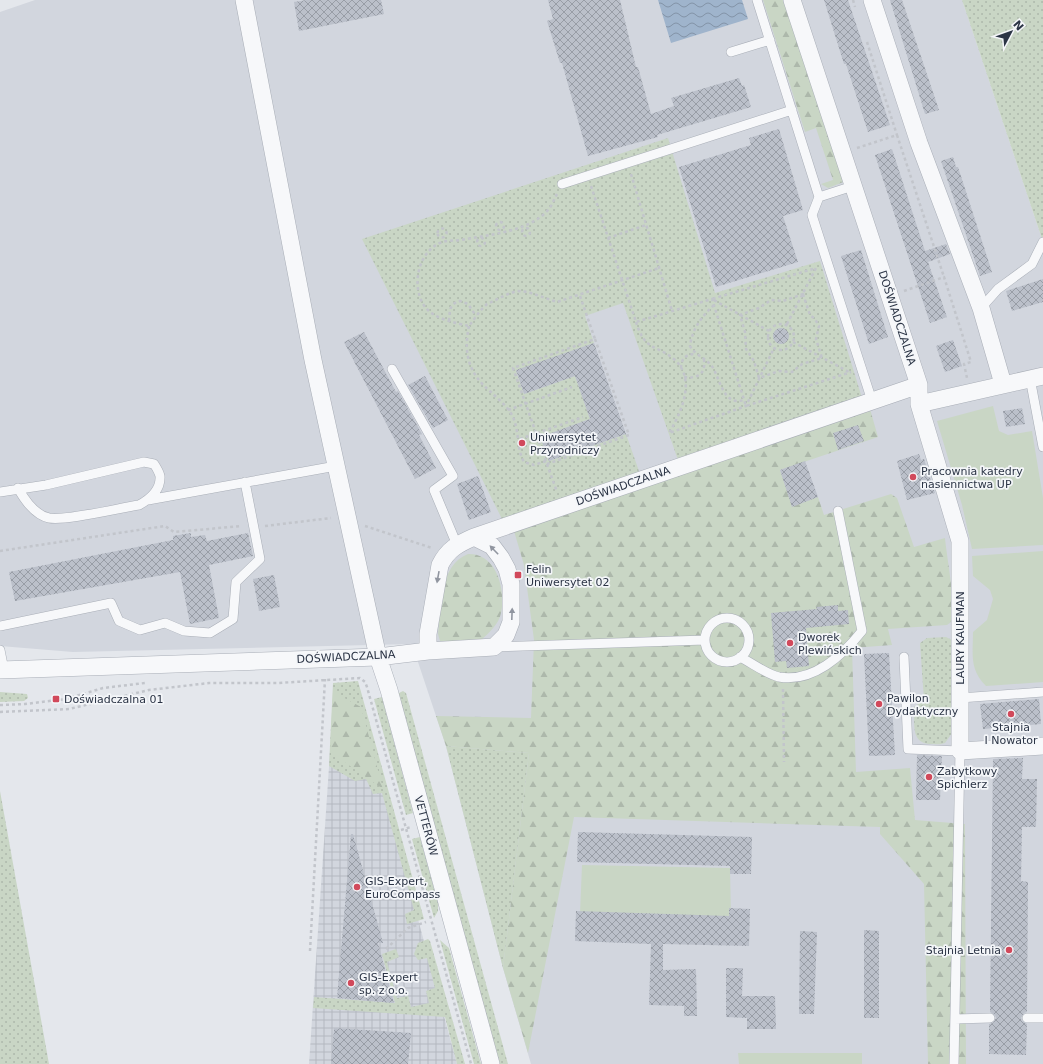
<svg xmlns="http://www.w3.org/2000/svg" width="1043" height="1064" font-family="'DejaVu Sans',sans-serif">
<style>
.built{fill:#d2d6de}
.industrial{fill:url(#industrial-grid)}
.green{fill:url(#green-dots)}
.forest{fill:url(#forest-firs)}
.pitch{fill:#c9d6c5}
.water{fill:url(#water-waves)}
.building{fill:url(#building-cross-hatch)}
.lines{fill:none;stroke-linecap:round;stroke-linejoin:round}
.service-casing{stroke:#a9aeb7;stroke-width:10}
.minor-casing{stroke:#a9aeb7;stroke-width:18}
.path{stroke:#c2c5cb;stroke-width:2.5;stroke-dasharray:3 3;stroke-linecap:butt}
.service{stroke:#f7f8fa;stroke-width:9}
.minor{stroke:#f7f8fa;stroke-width:17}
.oneway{fill:#9196a0}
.poi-dot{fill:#d1495b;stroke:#f4f6f9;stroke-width:1.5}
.labels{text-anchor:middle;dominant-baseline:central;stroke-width:3.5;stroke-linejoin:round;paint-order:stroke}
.street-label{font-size:11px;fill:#2b3445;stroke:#f4f6f9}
.poi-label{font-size:11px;fill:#2b3445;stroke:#f4f6f9;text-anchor:start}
</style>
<defs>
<pattern id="industrial-grid" width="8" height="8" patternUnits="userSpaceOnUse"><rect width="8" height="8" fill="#d2d6de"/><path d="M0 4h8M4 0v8" fill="none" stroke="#b4b8c0"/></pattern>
<pattern id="green-dots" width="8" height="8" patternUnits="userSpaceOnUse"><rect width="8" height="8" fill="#c9d6c5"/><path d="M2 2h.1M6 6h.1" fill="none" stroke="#adb8ab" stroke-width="1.8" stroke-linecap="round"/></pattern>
<pattern id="forest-firs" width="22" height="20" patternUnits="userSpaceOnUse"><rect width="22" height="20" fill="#c9d6c5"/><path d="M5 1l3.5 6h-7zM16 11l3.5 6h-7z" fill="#adb8ab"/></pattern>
<pattern id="water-waves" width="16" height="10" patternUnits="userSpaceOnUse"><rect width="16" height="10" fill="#9fb4cc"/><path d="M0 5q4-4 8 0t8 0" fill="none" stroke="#8293a7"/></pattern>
<pattern id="building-cross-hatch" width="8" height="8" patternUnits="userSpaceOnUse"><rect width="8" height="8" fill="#bbc0ca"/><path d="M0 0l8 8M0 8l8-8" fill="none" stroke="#989da6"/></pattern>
</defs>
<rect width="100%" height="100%" fill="#e4e7ec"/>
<!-- built -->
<path class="built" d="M35 0H962L1043 242V1064H531L503 968 446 746 412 644 73 652 0 646V12Z"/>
<!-- industrial -->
<path class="industrial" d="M330 752 383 789 457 1064H309Z"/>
<!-- green -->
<path class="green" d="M962 0H1043V242Z
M668 138 715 293 820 261 862 398 678 460 623 303 585 316 594 343 516 371 524 394 575 376 590 419 541 437 549 461 626 434 640 474 502 519 362 239Z
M946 637 954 641 952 733 945 743C940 745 936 744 932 744 910 744 915 724 914 707L924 700 920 643 927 638Z
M358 681 424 919 407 924 405 914 414 910 382 793 373 794 366 779 355 781 329 766 333 683Z
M403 691 406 693 508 1064H500L487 1018 399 697V693Z
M0 692 27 694 28 698 24 701 0 702Z
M382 697 413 813 406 815 374 699Z
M446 746 529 753 503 968Z
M0 791 49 1064H0Z
M420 837 438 903V911L434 918 412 839Z
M428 939 430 941 465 1064H457L445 1017 313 1008 314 997 395 1003 382 954 396 949 399 957 387 962 397 998 408 996 411 1007 429 1003 426 991 435 988 427 958 418 960 414 954 418 943Z
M440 940 449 948 481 1064H474Z"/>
<!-- forest -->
<path class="forest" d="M763 0H787L846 181 828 188 821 184 833 180 816 128 805 132Z
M870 409 878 437 780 470 792 506 818 497 824 515 891 494 897 498 914 547 945 538C947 559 955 598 952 618 952 621 950 623 947 625L888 629 892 645 852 648 856 772 910 768 915 820 965 824 966 1064H928L924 884 880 834V827L574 817 528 1053 503 968 529 753 446 746 436 716 531 718 534 640 524 565 514 531Z
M468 554C497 553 506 590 501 613 499 624 489 633 481 640L445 642 440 641 438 634C441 608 439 565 468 554Z
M333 692 361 707 383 789 330 752Z"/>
<!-- pitch -->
<path class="pitch" d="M993 406 999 431 1008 435 1032 431 1043 498V545L972 549 962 505 937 421Z
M1043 551V682L986 686C969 669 973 654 973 632L987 620 993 599 990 590 973 576 972 556Z
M582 865 730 868 731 917 580 914Z
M738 1053H862V1064H739Z"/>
<!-- water -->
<path class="water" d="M658 0H742L748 19 671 43Z"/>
<!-- building -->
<path class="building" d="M306 0H381L384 14 299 31 294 2Z
M548 0H620L636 67H638L651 114 674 106 671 98 739 78 742 86 744 85 751 107 657 135 658 137 588 156 562 63H560L547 21 553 19Z
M824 0H848L890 125 868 132 846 64H844Z
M890 0H902L939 110 925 114Z
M779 129 803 210 783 216 798 262 716 287 679 167 751 145 749 138Z
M892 149 925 251 946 244 950 254 928 262 947 317 930 323 875 155Z
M953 157 956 167H958L992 272 980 276 941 161Z
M861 250 888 337 869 344 841 256Z
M1043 279V302L1012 311 1006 291Z
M773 336a8 8 0 1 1 16 0a8 8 0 1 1-16 0Z
M364 332 396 392 398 391 422 434 419 435 436 468 415 479 344 342Z
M953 340 962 366 945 372 936 346Z
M594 343 626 434 549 461 540 437 590 419 575 376 524 394 516 370Z
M425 376 448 420 433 428 408 385Z
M1022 408 1025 424 1006 427 1003 411Z
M858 425 864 441 838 450 833 433Z
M919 454 921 460 924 459 935 493 907 500 897 461Z
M805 461 818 497 792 507 780 470Z
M478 476 491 512 469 520 457 484Z
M191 533V537L205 535 207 541 248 533 253 556 209 565 219 618 190 624 180 572 15 601 9 572 173 540V536Z
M274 575 280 607 259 611 253 579Z
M838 605V611L848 610 849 624 806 628 809 666 787 668 786 661 775 662 771 613 817 609 816 607Z
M889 653 895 755 869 756 864 654Z
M1039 699 1041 724 983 729 980 704Z
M917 755 942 756 940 800H916Z
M1023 758 1022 779H1037L1036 827H1022L1021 881 1028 882 1027 1012 1024 1013 1021 1018 1022 1021 1027 1024 1026 1055 989 1054V1024L993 1023 996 1018 995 1015 990 1012 993 759Z
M578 832 752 837 751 874H730V866L577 862Z
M351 834H353L383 943H378L394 1003 337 998Z
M729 908 750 909 749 946 663 944V970L696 969 697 1016H684V1006L649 1005 651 944 575 941 576 911 729 916Z
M864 930 879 931V1018H864Z
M800 931 817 932 814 1014H799Z
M726 968H743L742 996H775L776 1029H747V1018L726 1017Z
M334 1028 411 1033 408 1064H331Z"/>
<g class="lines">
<!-- service casing -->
<g class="service-casing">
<path id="service" d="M757 0 819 197 853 186
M731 52 770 40
M562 184 792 110
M819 197 812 215 872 401
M981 308 998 289 1032 264 1043 242
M392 369 453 476 434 490 457 545
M1030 378 1043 447
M0 492 46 485 144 462 154 464C156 467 159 472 160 476 161 490 150 499 139 505 119 508 66 521 49 518 35 515 24 499 18 488
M148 500 336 466
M705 640a22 22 0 1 1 44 0a22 22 0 1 1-44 0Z
M0 626 111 603 119 621 140 630 165 623 184 631 210 633 233 619 236 582 260 559 245 482
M494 647 705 640
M0 650 4 670
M740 657C752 663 766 674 779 677 813 683 843 655 862 631L838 511
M904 657 908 749 960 751 954 1064
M960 698 1043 692
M1027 1018H1043
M955 1019 990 1018"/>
</g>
<!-- minor casing -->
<g class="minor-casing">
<path id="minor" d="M244 0 313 360 378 657 389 690 491 1064
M872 0 919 143 981 308 1003 384
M919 385V404L960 541V751L1043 746
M919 404 1043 376
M428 651V634L440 565C448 549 458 544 474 537L919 385 792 0
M0 670 378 657 428 651 494 647 506 635 511 622V584L507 569 501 558 492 546 474 537"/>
</g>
<!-- path -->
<path class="path" d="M853 0 855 7
M867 42 897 135
M857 148 897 135 944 277
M631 174 672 311
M591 186 636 322 712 299 746 406 851 372
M557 194C554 199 552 206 548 210 529 232 487 235 461 240 453 241 446 240 440 243 417 253 411 288 425 307 434 319 456 323 469 326L480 311 487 304 508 294 517 291 528 292 557 302 659 268
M496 226a4 4 0 1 1 8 0a4 4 0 1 1-8 0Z
M522 232a4 4 0 1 1 8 0a4 4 0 1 1-8 0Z
M437.5 233a4.5 4.5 0 1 1 9 0a4.5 4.5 0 1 1-9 0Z
M477 242a4 4 0 1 1 8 0a4 4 0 1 1-8 0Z
M608 238 646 225
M904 291 944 277 971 362 964 364 967 378
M803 294 810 315 815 319 819 326 816 339 822 358 802 364 792 372 779 371 759 378 754 361 746 349 745 332 740 315 759 308 771 300 783 301Z
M580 296 595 339
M714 305C702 316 692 329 690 346 695 355 704 357 711 365 720 376 722 407 744 400
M449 321C450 310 449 304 460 301L468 304 476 316
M636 322C645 351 655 344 674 359 697 379 681 413 669 433L746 406 774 348
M768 337a13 13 0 1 1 26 0a13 13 0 1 1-26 0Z
M469 326C463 354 469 374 491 392 498 399 507 406 512 415 520 431 516 448 524 462L534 465 546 461
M769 331 712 299 816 268 787 324
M595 339 629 435 547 464 513 368Z
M793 342 849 372
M681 368C681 359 686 354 695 354
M684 377C697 379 706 374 704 360
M508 410 572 387
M520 439 583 417
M547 464 557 492
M265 526 331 518
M365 526 432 548
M0 551 165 526 174 532 242 526
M783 689 784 762
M0 705 25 704 66 699 103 688 145 683
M0 712 69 709 149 690 209 683H278L360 678 365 682 367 687 471 1064
M401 830 411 827
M386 949 408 928 426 922
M310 951 325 679"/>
<!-- service -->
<use href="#service" class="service"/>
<!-- minor -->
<use href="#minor" class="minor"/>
</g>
<!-- one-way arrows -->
<defs><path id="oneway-solid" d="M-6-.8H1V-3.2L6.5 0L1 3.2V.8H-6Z"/></defs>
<g class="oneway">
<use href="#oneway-solid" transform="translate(494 550) rotate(-134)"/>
<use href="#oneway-solid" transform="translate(438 577) rotate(100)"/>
<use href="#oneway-solid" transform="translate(512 614) rotate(-88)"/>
</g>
<!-- markers -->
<g class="poi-dot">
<circle cx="522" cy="443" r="4"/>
<circle cx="913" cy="477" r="4"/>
<rect x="514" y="571" width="8" height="8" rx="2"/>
<circle cx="790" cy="643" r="4"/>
<rect x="52" y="695" width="8" height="8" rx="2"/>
<circle cx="879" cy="704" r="4"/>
<circle cx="1011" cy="714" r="4"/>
<circle cx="929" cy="777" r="4"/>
<circle cx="357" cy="887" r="4"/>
<circle cx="1009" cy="950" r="4"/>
<circle cx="351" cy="983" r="4"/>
</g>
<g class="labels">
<!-- street labels -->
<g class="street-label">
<text transform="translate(897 318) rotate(72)">DOŚWIADCZALNA</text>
<text transform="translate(623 486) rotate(-19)">DOŚWIADCZALNA</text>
<text transform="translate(960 638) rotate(-90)">LAURY KAUFMAN</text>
<text transform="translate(346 657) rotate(-3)">DOŚWIADCZALNA</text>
<text transform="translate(426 826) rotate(75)">VETTERÓW</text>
</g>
<!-- poi labels -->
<g class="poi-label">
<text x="530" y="437">Uniwersytet<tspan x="530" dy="13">Przyrodniczy</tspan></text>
<text x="921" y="471">Pracownia katedry<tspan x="921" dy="13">nasiennictwa UP</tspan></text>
<text x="526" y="569">Felin<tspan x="526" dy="13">Uniwersytet 02</tspan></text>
<text x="798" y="637">Dworek<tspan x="798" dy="13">Plewińskich</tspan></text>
<text x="887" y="698">Pawilon<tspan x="887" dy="13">Dydaktyczny</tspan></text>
<text x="64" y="699">Doświadczalna 01</text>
<text x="1011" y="727" text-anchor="middle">Stajnia<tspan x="1011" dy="13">I Nowator</tspan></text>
<text x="937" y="771">Zabytkowy<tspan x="937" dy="13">Spichlerz</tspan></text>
<text x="365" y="881">GIS-Expert,<tspan x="365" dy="13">EuroCompass</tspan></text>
<text x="1001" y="950" text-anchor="end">Stajnia Letnia</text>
<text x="359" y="977">GIS-Expert<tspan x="359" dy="13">sp. z o.o.</tspan></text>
</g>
</g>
<!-- north arrow -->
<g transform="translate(1011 32) rotate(49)" stroke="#f4f6f9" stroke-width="3" paint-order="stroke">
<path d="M0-3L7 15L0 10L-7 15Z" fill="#2b3445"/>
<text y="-6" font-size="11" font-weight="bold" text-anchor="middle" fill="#2b3445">N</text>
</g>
</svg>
